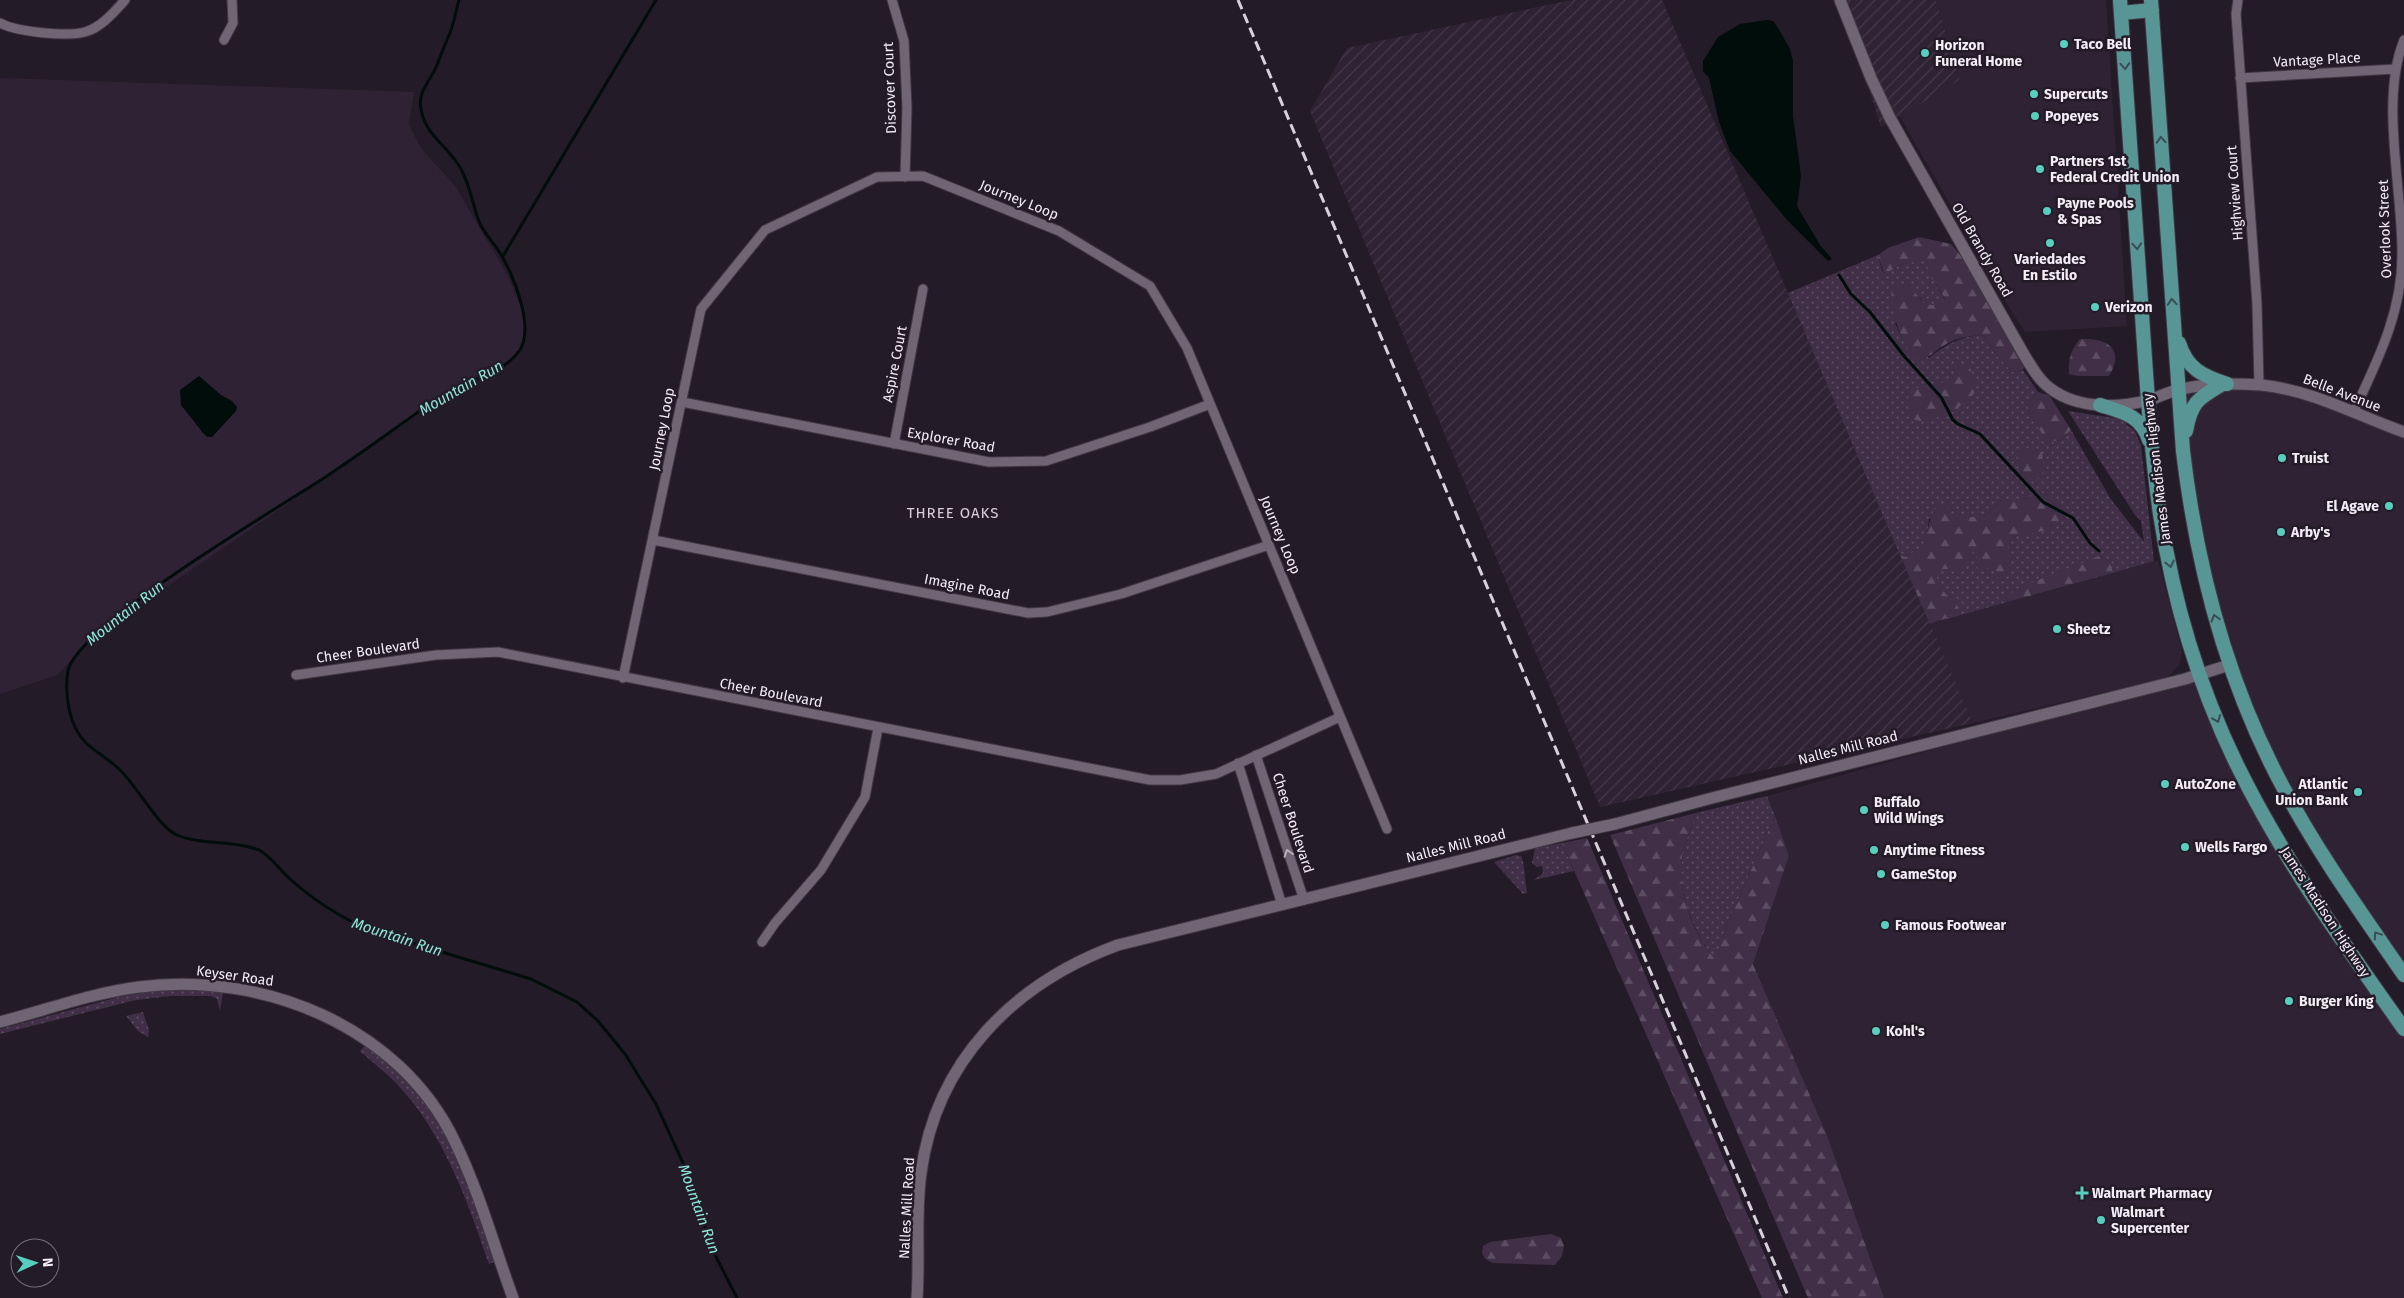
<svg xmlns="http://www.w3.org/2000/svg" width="2404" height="1298" font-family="'Fira Sans',sans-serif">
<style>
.built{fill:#2f2235}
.industrial{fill:url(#industrial-furrows)}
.grass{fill:url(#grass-dots)}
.forest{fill:url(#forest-firs)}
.water{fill:#000d0a}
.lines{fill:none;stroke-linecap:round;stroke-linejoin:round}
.stream{stroke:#000d0a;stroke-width:3}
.minor-casing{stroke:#403944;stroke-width:11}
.tertiary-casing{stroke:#403944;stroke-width:13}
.primary-casing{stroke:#403944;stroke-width:16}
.minor{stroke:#706575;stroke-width:9}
.tertiary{stroke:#706575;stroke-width:11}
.primary{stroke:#579694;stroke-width:14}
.rail{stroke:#d8d0db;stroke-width:3;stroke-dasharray:10 5;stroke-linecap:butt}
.tertiary-bridge-casing{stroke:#403944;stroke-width:13;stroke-linecap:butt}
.tertiary-bridge{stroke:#706575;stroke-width:11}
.oneway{stroke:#384c53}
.oneway2{stroke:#b9b0bc}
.poi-dot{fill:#59cebe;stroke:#241b28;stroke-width:2}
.labels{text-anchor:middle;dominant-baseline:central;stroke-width:5;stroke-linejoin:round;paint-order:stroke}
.poi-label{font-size:14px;font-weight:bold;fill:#f4edf7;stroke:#241b28;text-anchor:start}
.street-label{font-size:14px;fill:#f4edf7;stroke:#241b28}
.water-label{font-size:15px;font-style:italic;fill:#8be8da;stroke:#241b28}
.neighbourhood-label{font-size:15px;letter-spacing:1px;fill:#dacde0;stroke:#241b28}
</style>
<defs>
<pattern id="industrial-furrows" width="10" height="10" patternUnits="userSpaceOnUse" patternTransform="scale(1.25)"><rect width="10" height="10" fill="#2f2235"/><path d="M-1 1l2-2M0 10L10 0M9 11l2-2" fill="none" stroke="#443849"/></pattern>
<pattern id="grass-dots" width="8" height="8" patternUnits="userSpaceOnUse" patternTransform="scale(1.25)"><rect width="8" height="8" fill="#402f47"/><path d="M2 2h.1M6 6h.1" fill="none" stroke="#5c4d62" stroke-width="1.8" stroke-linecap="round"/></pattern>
<pattern id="forest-firs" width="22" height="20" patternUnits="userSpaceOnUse" patternTransform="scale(1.25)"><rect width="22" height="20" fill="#402f47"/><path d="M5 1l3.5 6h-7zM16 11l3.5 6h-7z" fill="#5c4d62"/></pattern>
</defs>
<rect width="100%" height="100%" fill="#241b28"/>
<!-- built -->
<path class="built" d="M1936 0H2106L2127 326 2025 332 2012 312 1899 115 1960 80Z
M0 78 414 92 409 124 420 147 455 186 508 276 525 317 522 347 500 368 457 388 93 637 57 675 0 694Z
M2259 385 2404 432V971L2283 787 2209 598 2178 390Z
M2158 560 2182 651 2180 664 2171 674 2162 679 1973 723 1930 624Z
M2200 675 2217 718 2307 889 2404 1037V1298H1884L1827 1135 1753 964 1789 856 1767 796Z"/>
<!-- industrial -->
<path class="industrial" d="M1571 0H1662L1973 723 1600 807 1310 111 1347 48Z
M1840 0H1936L1960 80 1881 127Z"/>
<!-- grass -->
<path class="grass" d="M1878 255 1883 274 1903 264 1926 259 1931 277 1945 300 1940 305H1924L1920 297 1895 324 1902 337 1929 358C1946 344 1961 336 1983 335L1994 352 2012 372 2023 370 2038 392 2027 404C2031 420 2040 428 2048 443L2061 440 2071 430 2110 498 2144 542 2141 521 2135 515 2068 411 2127 420 2126 424 2135 431 2141 446 2154 561 2113 573 2111 562 2099 556 2006 597 2008 602 1940 621 1952 612 1935 587 1934 571 1968 549 2050 527 2055 521 2029 496 2023 500H2002L1984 517 1929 519 1927 534 1922 548 1904 557 1900 555 1788 293Z
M1767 796 1775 816 1727 925 1716 962C1694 931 1677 896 1682 857 1684 843 1692 827 1696 813Z
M1562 843 1574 871 1534 880 1543 873 1542 866 1537 867 1532 863 1535 848Z
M1516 855 1521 856 1523 861 1527 893 1523 894 1494 862Z
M195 989 223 993 220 1011 217 999 211 996H171L136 1000 0 1034V1029L141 991Z
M143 1012 149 1030 148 1037 138 1031 126 1016Z
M366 1044C403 1073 437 1109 457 1152 472 1187 483 1225 496 1261L489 1264C466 1198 444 1133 395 1082 384 1071 371 1061 360 1051Z"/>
<!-- forest -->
<path class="forest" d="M1919 237 1951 244 1961 256 2026 362 2023 370 2012 372 1994 352 1983 335C1970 336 1960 337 1948 343 1931 352 1936 357 1913 359 1901 335 1889 315 1892 288L1908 284 1925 305H1940L1945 299 1931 277 1925 260 1903 264 1884 274 1878 255 1888 248Z
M2080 339C2106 338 2126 347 2109 376H2078L2069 374C2068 359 2071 350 2080 339Z
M1958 364H1969L1976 385 1974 394 1953 412 1924 422 1909 418 1907 399 1915 388C1937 386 1949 385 1958 364Z
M2038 392 2049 395 2071 430 2061 440 2048 443C2040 429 2030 419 2027 404Z
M2031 447 2042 452 2044 470 2040 477 2026 483 2017 464 2018 451Z
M2038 491 2056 498 2061 505 2059 523H2053L2048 530 2012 537 2007 541 2011 569 1999 584 1996 573 1992 566 1980 572 1977 567V556L1973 551 1969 565 1958 569H1942L1937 577 1940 588 1957 605V614L1930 624 1900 555 1905 557 1922 547C1928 533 1929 519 1936 505L1947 504 1952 517H1984L2002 500H2023Z
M2099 556 2111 562 2113 573 2008 602 2006 597 2018 588Z
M1696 813C1692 827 1684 843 1682 857 1677 895 1693 932 1716 961L1727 925 1775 816 1789 856 1753 964 1827 1135 1884 1298H1808L1610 835Z
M1587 838 1783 1298H1762L1562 843Z
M1551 1234 1561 1238 1564 1245 1562 1256 1555 1265 1493 1263 1485 1259 1482 1253 1483 1246 1490 1242Z"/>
<!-- water -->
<path class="water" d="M1767 20 1773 21 1778 28 1790 49 1793 61V116L1801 176 1797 206 1820 245 1832 259 1828 261 1787 220 1730 151 1719 122 1709 78 1703 71V61L1718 37 1740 24Z
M199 376 221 395 232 401 237 407 236 411 212 437H207L203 433 181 405 180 390Z"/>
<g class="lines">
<!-- stream -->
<path class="stream" d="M459 0C456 11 454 23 450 33 445 44 441 55 437 65 431 80 417 92 421 109 425 136 451 148 462 171 471 188 473 207 480 224 486 236 497 246 503 258 515 280 534 327 520 350 503 375 467 379 443 395 403 422 365 451 324 478 278 508 77 626 68 671 64 694 69 726 86 743 96 752 108 759 118 768 137 785 157 826 177 835 199 845 235 840 259 850 271 856 279 869 289 878 313 900 340 917 369 930L531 979 577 1002 598 1021 625 1054 656 1104 689 1176 712 1249 737 1298
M503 256 656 0
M1839 275 1851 294 1870 312 1904 356 1941 397 1953 420 1958 424 1980 434 2043 502 2073 518 2090 543 2099 551"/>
<!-- minor casing -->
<g class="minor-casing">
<path id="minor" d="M892 0 904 41 907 108 905 177
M2238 0 2236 14 2257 304 2259 385
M0 23C17 32 67 37 85 32 102 27 114 12 125 0
M224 40 233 23 232 0
M2240 78 2395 69
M682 402 989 462 1046 461 1150 427 1210 404
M2354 411C2378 360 2403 310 2402 252 2402 187 2380 99 2404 40
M894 444 923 289
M653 540 1028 613 1047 612 1121 594 1269 545
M296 675 436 655 498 652 1150 780H1180L1216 774 1340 717
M623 678 701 309 765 230 877 177 923 176 1059 231 1150 286 1187 348 1387 829
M1256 755 1304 900
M1238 763 1282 905
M762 942 775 923 821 870 865 797 878 728"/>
</g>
<!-- tertiary casing -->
<g class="tertiary-casing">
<path id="tertiary" d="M1840 0 1871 78 1890 118 2023 353C2030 364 2036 376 2045 384 2072 409 2115 409 2149 400 2159 397 2168 392 2178 390 2204 383 2234 383 2261 385 2312 390 2356 415 2404 432
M1615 824 1712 798 2185 679 2229 665
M0 1022C46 1010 92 993 139 987 262 971 400 1026 455 1142 479 1191 494 1246 513 1298
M917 1298C920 1257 915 1215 921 1173 936 1061 1014 983 1118 945L1572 833"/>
</g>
<!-- primary casing -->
<g class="primary-casing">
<path id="primary" d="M2120 0C2127 100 2134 201 2141 301 2146 372 2150 443 2160 514 2173 600 2199 687 2237 765 2283 859 2344 944 2404 1029
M2151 0 2183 451C2197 569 2227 683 2283 787 2318 853 2362 914 2404 975
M2121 13 2152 10
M2179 343C2187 369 2203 376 2227 384
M2100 405C2122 412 2141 415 2149 440
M2186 431C2191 403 2197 399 2221 385"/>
</g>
<!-- minor -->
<use href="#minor" class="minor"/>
<!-- tertiary -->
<use href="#tertiary" class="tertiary"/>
<!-- primary -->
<use href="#primary" class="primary"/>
<!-- rail -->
<path class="rail" d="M1238 0 1789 1298"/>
<!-- tertiary-bridge casing -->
<g class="tertiary-bridge-casing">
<path id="tertiary-bridge" d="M1572 833 1615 824"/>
</g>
<!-- tertiary-bridge -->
<use href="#tertiary-bridge" class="tertiary-bridge"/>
</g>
<!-- one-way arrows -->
<defs><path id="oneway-chevron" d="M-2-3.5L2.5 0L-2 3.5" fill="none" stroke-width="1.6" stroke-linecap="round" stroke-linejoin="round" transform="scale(1.25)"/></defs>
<g class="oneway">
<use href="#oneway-chevron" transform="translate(2125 66) rotate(86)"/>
<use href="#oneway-chevron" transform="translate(2161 140) rotate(-94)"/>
<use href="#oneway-chevron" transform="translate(2137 246) rotate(86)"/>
<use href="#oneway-chevron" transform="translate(2172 302) rotate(-94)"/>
<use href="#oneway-chevron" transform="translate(2170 564) rotate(77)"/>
<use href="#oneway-chevron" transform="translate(2215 618) rotate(-106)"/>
<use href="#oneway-chevron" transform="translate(2217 719) rotate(68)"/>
<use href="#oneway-chevron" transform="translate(2377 935) rotate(-124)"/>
</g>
<use class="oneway2" href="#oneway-chevron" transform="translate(1288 853) rotate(-108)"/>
<!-- markers -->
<g class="poi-dot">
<circle cx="2064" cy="44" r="5"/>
<circle cx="1925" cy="53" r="5"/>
<circle cx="2034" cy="94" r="5"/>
<circle cx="2035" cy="116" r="5"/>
<circle cx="2040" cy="169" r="5"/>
<circle cx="2047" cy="211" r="5"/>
<circle cx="2050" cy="243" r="5"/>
<circle cx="2095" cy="307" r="5"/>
<circle cx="2282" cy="458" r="5"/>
<circle cx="2389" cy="506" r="5"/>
<circle cx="2281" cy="532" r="5"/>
<circle cx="2057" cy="629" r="5"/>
<circle cx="2165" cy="784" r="5"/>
<circle cx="2358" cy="792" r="5"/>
<circle cx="1864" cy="810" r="5"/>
<circle cx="2185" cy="847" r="5"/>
<circle cx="1874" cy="850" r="5"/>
<circle cx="1881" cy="874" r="5"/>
<circle cx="1885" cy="925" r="5"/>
<circle cx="2289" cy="1001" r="5"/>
<circle cx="1876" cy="1031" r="5"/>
<path d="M2079.5 1185.5h5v5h5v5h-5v5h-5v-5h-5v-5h5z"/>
<circle cx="2101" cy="1220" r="5"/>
</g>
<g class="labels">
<!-- poi labels -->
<g class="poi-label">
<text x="2074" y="44">Taco Bell</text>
<text x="1935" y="45">Horizon<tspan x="1935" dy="16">Funeral Home</tspan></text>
<text x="2044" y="94">Supercuts</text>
<text x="2045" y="116">Popeyes</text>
<text x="2050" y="161">Partners 1st<tspan x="2050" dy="16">Federal Credit Union</tspan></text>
<text x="2057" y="203">Payne Pools<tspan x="2057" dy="16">&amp; Spas</tspan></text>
<text x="2050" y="259" text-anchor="middle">Variedades<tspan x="2050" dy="16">En Estilo</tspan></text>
<text x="2105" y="307">Verizon</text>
<text x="2292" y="458">Truist</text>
<text x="2379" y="506" text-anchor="end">El Agave</text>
<text x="2291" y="532">Arby's</text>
<text x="2067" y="629">Sheetz</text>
<text x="2175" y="784">AutoZone</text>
<text x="2348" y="784" text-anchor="end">Atlantic<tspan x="2348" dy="16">Union Bank</tspan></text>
<text x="1874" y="802">Buffalo<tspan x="1874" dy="16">Wild Wings</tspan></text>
<text x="2195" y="847">Wells Fargo</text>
<text x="1884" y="850">Anytime Fitness</text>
<text x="1891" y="874">GameStop</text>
<text x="1895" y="925">Famous Footwear</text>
<text x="2299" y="1001">Burger King</text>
<text x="1886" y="1031">Kohl's</text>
<text x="2092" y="1193">Walmart Pharmacy</text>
<text x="2111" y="1212">Walmart<tspan x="2111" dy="16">Supercenter</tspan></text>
</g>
<!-- street labels -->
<g class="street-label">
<text transform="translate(2317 60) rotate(-3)">Vantage Place</text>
<text transform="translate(890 88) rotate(-92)">Discover Court</text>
<text transform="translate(2235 193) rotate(-94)">Highview Court</text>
<text transform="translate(1019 200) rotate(22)">Journey Loop</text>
<text transform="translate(2385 229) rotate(-92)">Overlook Street</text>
<text transform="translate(1982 250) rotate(60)">Old Brandy Road</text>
<text transform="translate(895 364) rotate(-79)">Aspire Court</text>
<text transform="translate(2342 393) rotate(21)">Belle Avenue</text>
<text transform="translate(662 429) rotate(-79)">Journey Loop</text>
<text transform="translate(951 440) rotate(10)">Explorer Road</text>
<text transform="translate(2157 469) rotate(-97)">James Madison Highway</text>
<text transform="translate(1280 535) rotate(67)">Journey Loop</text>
<text transform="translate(967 587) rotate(11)">Imagine Road</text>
<text transform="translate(368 651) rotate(-8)">Cheer Boulevard</text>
<text transform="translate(771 693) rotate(11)">Cheer Boulevard</text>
<text transform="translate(1848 748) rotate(-14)">Nalles Mill Road</text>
<text transform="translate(1293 823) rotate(72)">Cheer Boulevard</text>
<text transform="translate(1456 846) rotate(-14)">Nalles Mill Road</text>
<text transform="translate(2325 912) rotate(57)">James Madison Highway</text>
<text transform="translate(235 976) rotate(8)">Keyser Road</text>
<text transform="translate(907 1208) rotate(-87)">Nalles Mill Road</text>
</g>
<!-- water labels -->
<g class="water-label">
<text transform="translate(461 388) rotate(-30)">Mountain Run</text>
<text transform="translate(125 613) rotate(-38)">Mountain Run</text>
<text transform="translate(397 937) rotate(18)">Mountain Run</text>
<text transform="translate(699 1209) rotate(70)">Mountain Run</text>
</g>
<!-- neighbourhood labels -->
<g class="neighbourhood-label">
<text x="953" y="513">THREE OAKS</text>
</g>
</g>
<!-- north arrow -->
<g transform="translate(35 1263) rotate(87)"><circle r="24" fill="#241b28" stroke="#776f7b"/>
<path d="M0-4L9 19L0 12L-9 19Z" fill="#59cebe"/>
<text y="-8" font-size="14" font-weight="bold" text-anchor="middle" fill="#f4edf7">N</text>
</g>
</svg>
